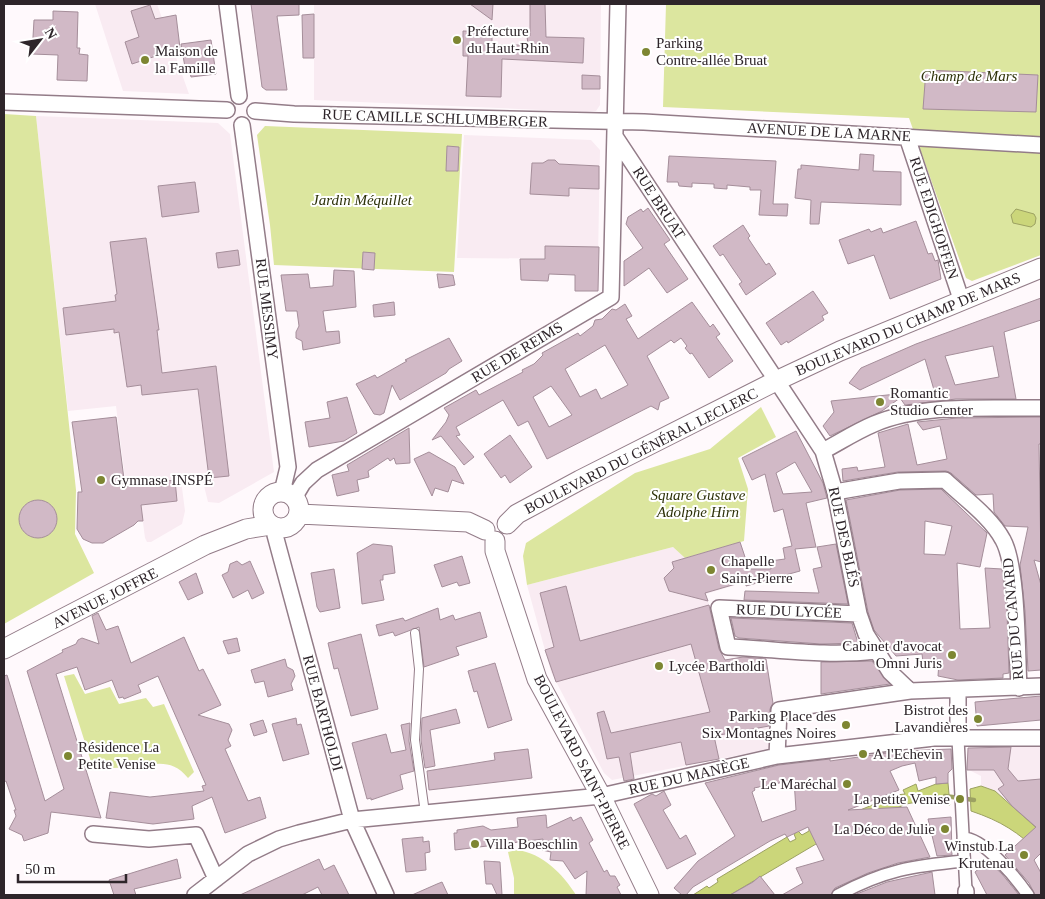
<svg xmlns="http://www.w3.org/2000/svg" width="1045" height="899" font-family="'Times New Roman',serif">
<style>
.built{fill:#f9ebf2}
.green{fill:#dce69f}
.water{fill:#cbd67a;stroke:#9ca162}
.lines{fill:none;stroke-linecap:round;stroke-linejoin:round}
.stream{stroke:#9ca162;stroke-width:4.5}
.building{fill:#d1b9c6;stroke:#a58e9a;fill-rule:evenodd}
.service-casing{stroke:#937c88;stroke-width:10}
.pedestrian-casing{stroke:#937c88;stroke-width:14}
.minor-casing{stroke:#937c88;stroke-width:18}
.tertiary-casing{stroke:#937c88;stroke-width:21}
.service{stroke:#fff;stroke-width:8}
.pedestrian{stroke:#fff;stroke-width:11}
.minor{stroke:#fff;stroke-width:15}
.tertiary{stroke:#fff;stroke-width:19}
.poi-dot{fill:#7d8632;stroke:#fff;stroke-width:2}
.labels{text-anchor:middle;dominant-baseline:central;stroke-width:4;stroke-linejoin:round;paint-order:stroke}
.poi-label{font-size:15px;fill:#2e252a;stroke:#fff;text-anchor:start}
.park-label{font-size:15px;font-style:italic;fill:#2d3109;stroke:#fff}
.street-label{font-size:15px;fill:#2e252a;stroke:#fff}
</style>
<rect width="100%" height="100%" fill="#fff9fc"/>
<!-- built -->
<path class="built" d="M95 4H157L189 94 123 91Z
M314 4H601L600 105 596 111 587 112 314 100Z
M36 116 218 123 230 134 274 472 219 503 208 502 202 478 181 480 185 511 182 524 151 542H147L145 538 138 484 126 486 116 406 68 411Z
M464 135 591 140 600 150 598 259 457 258Z
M741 543 752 580 706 594 725 660 765 653 775 724 770 726 771 749 612 780 604 773 551 672 527 585 673 547 685 558Z
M1041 746V832L995 791 981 786V776L969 770 968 748Z"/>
<!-- green -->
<path class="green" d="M666 4H1041V255L972 281 966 278 909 118 663 107Z
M4 114 36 116 76 490 75 534 94 573 4 624Z
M265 126 462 134 454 272 274 265 270 225 257 135Z
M761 407 776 437 738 458 748 489 744 541 685 558 673 547 527 585 523 556 526 543 635 473 710 449Z
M74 674 85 694 110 687 119 704 146 698 153 707 164 704 194 772 188 778C172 758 155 764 133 767 120 768 106 768 93 768L64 676Z
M517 850C542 853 563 874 576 895H514V878L508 852Z"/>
<!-- water -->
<path class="water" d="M1016 209 1034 214 1036 218 1035 224 1031 227 1013 223 1011 215Z
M948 783 950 805 923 801 906 804 816 844 730 895H693L707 886 709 888 718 882 717 879 787 837 790 842 796 839 794 834 798 831 802 835 809 831V829L826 819 846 816 896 795 905 794 903 790 916 784 918 791 936 784Z
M981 786 995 791 1041 832V854C1018 832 1001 821 971 811L970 789Z"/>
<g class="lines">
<!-- stream -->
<path class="stream" d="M945 796 974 800"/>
</g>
<!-- building -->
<path class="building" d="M251 4H299V15L277 16 287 90H266L262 87Z
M470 4H493L492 20Z
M530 4H545L546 37 584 38 583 63 502 59 501 97 466 96 468 56H463V31L492 32V45H528L527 36H530Z
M150 5 155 19 176 15 180 48 132 64 125 42 139 37 131 11Z
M53 11 78 12 77 48H80L79 54 88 55 87 81 57 80 58 55 32 54 34 20H53Z
M314 14V58H303L302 15Z
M211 40 216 74 191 77 190 72 186 73 181 44Z
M926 70 1038 75 1036 112 923 109Z
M582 75 600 76V89H582Z
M447 146 459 147 458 171H446Z
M860 154 874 155 873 171 901 172V205L821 202 819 224H810L811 200 795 198 798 169H801V165L859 170Z
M669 156 776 161 773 204H788L787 216 759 215 761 190H750V187L727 185V189L714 188V184L692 183V187L679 186 678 182H667Z
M548 160H555L559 164 599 166V189L569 188V196L530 194 532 163H543Z
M195 182 199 212 162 217 158 186Z
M648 208 670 240 664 244 688 279 667 293 649 268 624 286V261L643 248 626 224 628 217 641 209 643 212Z
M916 221 928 254 932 253 935 261 938 260 941 279 890 299 874 255 848 264 839 240 869 229 871 232 881 228 883 233Z
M743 225 750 236 748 238 766 265 769 263 776 274 746 295 739 284 742 282 733 269 723 254 720 256 713 246Z
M146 238 159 330H157L162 373 216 366 229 476 209 478 198 389 142 395 141 385 127 387 119 332 114 333V329L66 335 63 308 116 301 115 295 117 294 110 242Z
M545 246 599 247 598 291H575V275L549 274 548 281 521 280 520 259H545Z
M238 250 240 265 218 268 216 253Z
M363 252 375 253 374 270 362 269Z
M334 270 354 271 356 307 323 311 326 332 339 331 340 343 303 350 302 341 296 338V332L299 326 297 311H286L281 275 308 274 310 288 333 286Z
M437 274 453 275 455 285 439 288Z
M813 291 828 313 822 316 824 320 788 343 787 341 781 345 766 323Z
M1041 298V320L1004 332 1016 399H956L905 405 900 398 882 411 830 436 823 426 834 412 831 401 934 390 925 359 860 390 849 383 861 368 916 344ZM993 346 999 377 955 385 945 356Z
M394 302 395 315 374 317 373 305Z
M692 302 710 327 713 324 720 334 716 337 733 361 709 378 692 353 690 354 685 348 687 346 681 338 674 343 671 340 647 356 669 398 660 402 658 410 651 406 547 459 528 421 518 426 503 400 456 427 460 435 456 436 474 457 464 465 441 436 432 440 446 422 449 415 444 408 476 390 479 395 523 372 522 370 534 364 543 355 542 353 578 333 580 336 593 326 595 320 602 319 612 309 616 310 625 304 632 316 626 319 638 339ZM605 345 628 385 601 399 596 389 580 397 565 369ZM551 386 572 415 549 427 533 397Z
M449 338 462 361 449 369 446 373 400 400 392 385 384 413 380 415 374 414 356 384 375 375 377 378 407 361 405 360Z
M347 397 357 433 344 441 309 447 305 422 330 418 327 402Z
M116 417 125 487 175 480 177 501 141 505 143 521H138L134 525 103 543H92L83 539 77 529 78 492H82L72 422Z
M1041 417V444H1039L1041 562 1034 560 1041 585V670L1028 671 1025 611 1020 565 1028 527 1005 526 994 512 993 494 976 495 951 473 946 471 898 472 843 481 842 469 857 467 858 471 885 467 878 433 908 424 917 465 947 459 940 426 923 430 917 422 957 418Z
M409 428 410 463 396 464 394 458 390 461 388 458 368 471 369 477 357 480 359 491 337 496 332 475 349 471 347 465Z
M796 431 823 483 827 498 806 503 816 547 795 549 800 571 746 586V581L705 593 708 601 669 591 664 578 674 568 672 562 740 542 749 569H771L770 561 785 559 783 548 792 546 783 509 774 512 765 474 752 480 742 458ZM795 462 812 492 783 494 776 473Z
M510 435 532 467 510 483 505 475 501 478 484 454Z
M429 452 455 467 464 484 452 480 448 492 435 488 432 496 414 459Z
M941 489 987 533 980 567 957 563 960 629 990 628 985 568 1002 569 1007 612 1009 673 1003 674V678L958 680 938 676 939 662H923L922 654 896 656 874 630 868 612 846 500 900 490ZM925 521 952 526 945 555 924 554Z
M19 519a19 19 0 1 1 38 0a19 19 0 1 1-38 0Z
M373 544 392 546 395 573 383 575V580H380L384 600 362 604 357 553Z
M836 544 848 604 744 600 745 591 819 593 813 569 822 567 817 547Z
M462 556 470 583 459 586 457 582 442 587 434 565Z
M237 561 242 565 250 561 264 593 252 599 248 590 233 598 222 575 228 572 230 564Z
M334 569 340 608 320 612 317 607 311 573Z
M196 573 203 593 188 600 179 582Z
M566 586 580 641 709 605 719 649 725 660 743 657 766 659 773 703 770 709 769 726 714 736 719 759 686 765 681 742 630 753 634 779 624 781 619 757 607 759 597 713 604 711 611 733 710 712 691 644 556 682 545 650 554 647 540 593Z
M438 608 440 620 453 615 455 620 480 612 487 637 456 647 459 655 424 667 419 627 395 636 393 632 379 636 376 625 403 618 405 621Z
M98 613 106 630 118 626 131 663 184 637 199 671 203 669 221 705 198 715 229 724 232 730 228 740 231 746 225 749 248 801 260 797 266 818 225 833 212 797 192 806 194 819 153 824 106 818 110 792 150 797 204 791 202 786 206 785 158 676 138 685 141 692 124 699 123 697 119 698 112 680 85 690 77 667 56 674 101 818 51 812 48 833 24 841 22 835 9 829 16 816 14 810H16L6 781 4 782V676L7 675 45 801 64 789 27 671 63 652 62 650 76 644 78 640 82 638 99 644 92 616Z
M731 618 852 623 858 643 821 644 739 638 735 636Z
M361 634 378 709 351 716 338 668 334 669 328 643Z
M237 638 240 651 228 654 223 641Z
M285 659 287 667 293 670 295 676 291 684 293 690 268 697 264 681 255 683 251 670Z
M872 661 890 684 821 694V662Z
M495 663 512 720 488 728 477 691 474 692 468 671Z
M1041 696V720L977 726 975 702Z
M456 709 460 723 430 730 435 766 425 768 421 740 422 718Z
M296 718 297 725 301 724 309 754 283 761 272 724Z
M263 720 267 732 254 736 250 724Z
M410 723 409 741 414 771 400 775 403 789 371 800V798L367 799 352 743 386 734 391 753 406 750 401 725Z
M1011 747 1008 769 1018 781 1041 779V853L1034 860 1041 873V895H1035L1029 883 1005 855 1036 827 1012 806 998 789 1004 785 994 770H967L968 748Z
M528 749 532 778 429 790 427 771 495 760 494 753Z
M951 749 952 769 948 773V783L936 784V777L919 781 915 763 902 766 890 771 899 790 848 810 907 807 930 857 898 863 868 873 835 888 831 895H782L803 883 796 868 824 860 808 827 787 837 785 834 770 841 693 887 686 895H682L674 888 698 861 735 836 705 783 779 765 830 759V761L902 751ZM794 780 796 810 762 822 752 792 755 790 754 788Z
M664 791 671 805 663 810 680 839 686 835 696 854 667 869 634 804 652 794 656 796Z
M546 815 547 828 571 817 573 821 581 817 593 840 589 843 604 872 607 870 610 876H615L620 885 617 887 621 895H586L587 871 575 879 563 861 550 860 551 852 542 850 543 839 455 850 454 833H457V830L483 826 491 830 518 827 517 818Z
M951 817 952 855 937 856 928 819Z
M423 837V842L429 841 430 852 425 853 426 870 406 872 402 839Z
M177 859 181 878 134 889 136 895H114L109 880Z
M319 859 324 870 334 865 349 895H322L318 887 302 895H240Z
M484 861 500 862 502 895H497L492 884H486Z
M988 861 1002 874 1019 895H987L975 872Z
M932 872 935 895H854L887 882Z
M760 876 775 895H730L753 882Z
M442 882 448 895H412L437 884Z"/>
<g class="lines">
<!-- service casing -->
<g class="service-casing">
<path id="service" d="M415 633 419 669 415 740 425 813"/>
</g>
<!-- pedestrian casing -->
<g class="pedestrian-casing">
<path id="pedestrian" d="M958 739 966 891
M963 838C984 838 1016 878 1028 895
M838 895C885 870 912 866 964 861"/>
</g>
<!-- minor casing -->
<g class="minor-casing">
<path id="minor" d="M227 4 239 96
M4 102 227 110
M255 111 294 114 644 122 1041 145
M242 125 288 467 282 492
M907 137 961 299
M616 138 823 451 835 492 859 614 866 634 890 672 910 691
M823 451C840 442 857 431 874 424 922 403 990 409 1041 408
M835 492 899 481 945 480C964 498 991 517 1003 540 1018 567 1017 654 1019 688
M294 498 303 483 317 470 611 297 618 4
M277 527 275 535 352 820 386 895
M859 614 719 608 728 647C777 649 827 657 875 651
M1041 686 910 691 779 710 777 756 934 738H1041
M958 691V739
M93 834 149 839 196 835 216 879
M966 891V895
M195 895 248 854 279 839 299 833 352 820 601 796 777 756"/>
</g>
<!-- tertiary casing -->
<g class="tertiary-casing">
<path id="tertiary" d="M263 510a18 18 0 1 1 36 0a18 18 0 1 1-36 0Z
M299 514 468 522 485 530
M507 524 517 514 580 480 776 381 840 351 1041 268
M495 541V551L537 679 601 796 649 895
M4 649 205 545 246 529 271 525"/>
</g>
<!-- service -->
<use href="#service" class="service"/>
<!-- pedestrian -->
<use href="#pedestrian" class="pedestrian"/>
<!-- minor -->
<use href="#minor" class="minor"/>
<!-- tertiary -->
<use href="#tertiary" class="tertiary"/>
</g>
<!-- markers -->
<g class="poi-dot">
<circle cx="457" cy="40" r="5"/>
<circle cx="646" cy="52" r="5"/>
<circle cx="145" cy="60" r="5"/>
<circle cx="880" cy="402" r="5"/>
<circle cx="101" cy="480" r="5"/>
<circle cx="711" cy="570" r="5"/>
<circle cx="952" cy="655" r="5"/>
<circle cx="659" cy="666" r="5"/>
<circle cx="978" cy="719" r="5"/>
<circle cx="846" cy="725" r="5"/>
<circle cx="863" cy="754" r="5"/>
<circle cx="68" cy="756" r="5"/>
<circle cx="847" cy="784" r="5"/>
<circle cx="960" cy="799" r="5"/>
<circle cx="945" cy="829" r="5"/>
<circle cx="475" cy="844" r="5"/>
<circle cx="1024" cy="855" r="5"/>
</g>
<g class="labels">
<!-- poi labels -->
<g class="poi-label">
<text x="467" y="31">Préfecture<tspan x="467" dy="17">du Haut-Rhin</tspan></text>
<text x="656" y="43">Parking<tspan x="656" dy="17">Contre-allée Bruat</tspan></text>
<text x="155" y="51">Maison de<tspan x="155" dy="17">la Famille</tspan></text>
<text x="890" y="393">Romantic<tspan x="890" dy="17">Studio Center</tspan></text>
<text x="111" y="480">Gymnase INSPÉ</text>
<text x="721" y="561">Chapelle<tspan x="721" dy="17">Saint-Pierre</tspan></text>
<text x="942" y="646" text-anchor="end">Cabinet d'avocat<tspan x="942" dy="17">Omni Juris</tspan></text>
<text x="669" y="666">Lycée Bartholdi</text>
<text x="968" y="710" text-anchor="end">Bistrot des<tspan x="968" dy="17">Lavandières</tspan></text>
<text x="836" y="716" text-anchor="end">Parking Place des<tspan x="836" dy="17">Six Montagnes Noires</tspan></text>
<text x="78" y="747">Résidence La<tspan x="78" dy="17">Petite Venise</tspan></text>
<text x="873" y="754">A l'Echevin</text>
<text x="837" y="784" text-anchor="end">Le Maréchal</text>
<text x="950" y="799" text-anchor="end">La petite Venise</text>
<text x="935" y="829" text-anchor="end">La Déco de Julie</text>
<text x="485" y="844">Villa Boeschlin</text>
<text x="1014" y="846" text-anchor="end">Winstub La<tspan x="1014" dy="17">Krutenau</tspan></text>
</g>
<!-- park labels -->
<g class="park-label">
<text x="969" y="76">Champ de Mars</text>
<text x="362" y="200">Jardin Méquillet</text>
<text x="698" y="495">Square Gustave<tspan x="698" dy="17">Adolphe Hirn</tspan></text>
</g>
<!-- street labels -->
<g class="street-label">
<text transform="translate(435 118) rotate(2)">RUE CAMILLE SCHLUMBERGER</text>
<text transform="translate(829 132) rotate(3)">AVENUE DE LA MARNE</text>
<text transform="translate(659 203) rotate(57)">RUE BRUAT</text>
<text transform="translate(934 218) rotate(72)">RUE EDIGHOFFEN</text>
<text transform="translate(267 309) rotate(83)">RUE MESSIMY</text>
<text transform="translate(908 324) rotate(-23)">BOULEVARD DU CHAMP DE MARS</text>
<text transform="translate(517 352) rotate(-31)">RUE DE REIMS</text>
<text transform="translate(641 451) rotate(-27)">BOULEVARD DU GÉNÉRAL LECLERC</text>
<text transform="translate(844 537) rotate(78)">RUE DES BLÉS</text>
<text transform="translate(105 598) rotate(-27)">AVENUE JOFFRE</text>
<text transform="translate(789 611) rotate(2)">RUE DU LYCÉE</text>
<text transform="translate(1013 619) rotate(-95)">RUE DU CANARD</text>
<text transform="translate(323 713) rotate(75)">RUE BARTHOLDI</text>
<text transform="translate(582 762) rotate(63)">BOULEVARD SAINT-PIERRE</text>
<text transform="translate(689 776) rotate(-13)">RUE DU MANÈGE</text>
</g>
</g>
<!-- border -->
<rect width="1045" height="899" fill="none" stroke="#2e252a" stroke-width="10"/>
<!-- north arrow -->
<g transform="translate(40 40) rotate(59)" stroke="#ffffff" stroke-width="4" paint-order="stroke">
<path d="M0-4L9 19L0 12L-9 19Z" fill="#2e252a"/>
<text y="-8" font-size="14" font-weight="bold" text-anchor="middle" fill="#2e252a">N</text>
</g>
<!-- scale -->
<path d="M18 874v8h108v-8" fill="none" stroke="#2e252a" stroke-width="2.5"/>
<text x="25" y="874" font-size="15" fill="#2e252a" stroke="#ffffff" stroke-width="4" paint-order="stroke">50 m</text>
</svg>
